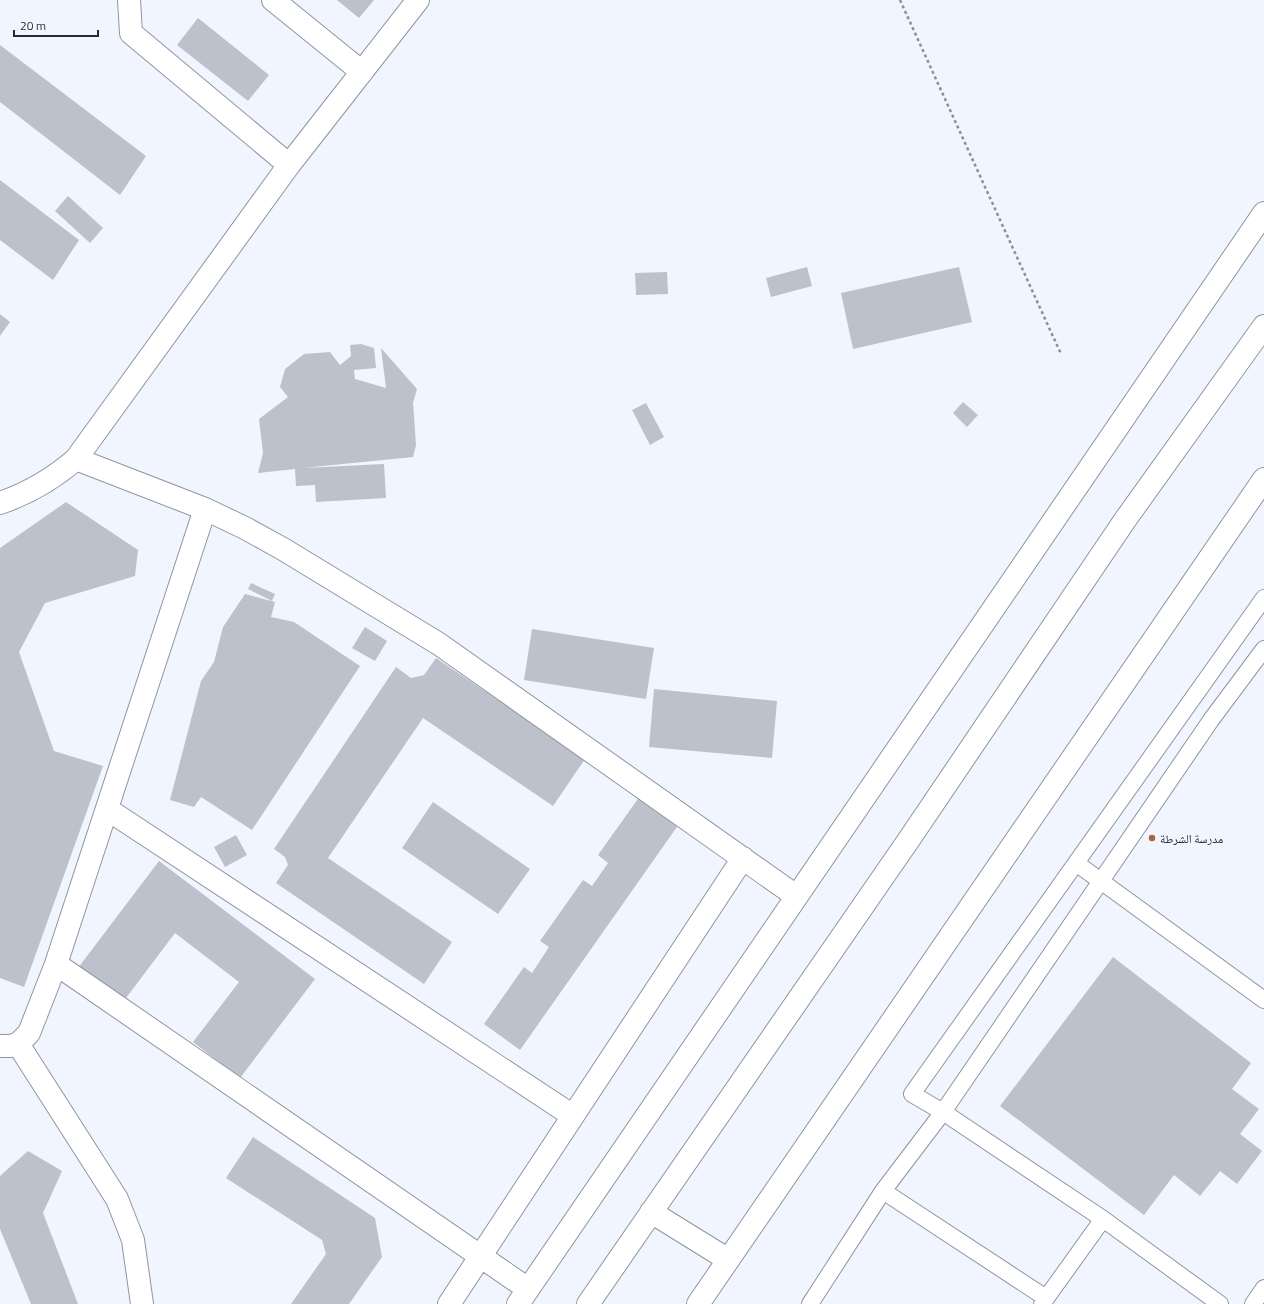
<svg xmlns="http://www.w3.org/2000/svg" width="1264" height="1304" font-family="'Titillium Web','Noto Naskh Arabic',sans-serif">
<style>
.building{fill:#bcc1cb}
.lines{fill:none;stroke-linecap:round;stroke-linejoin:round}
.lane-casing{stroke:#90959e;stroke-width:18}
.street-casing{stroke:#90959e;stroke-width:24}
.highway-casing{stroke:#90959e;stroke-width:24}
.path{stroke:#8c8f96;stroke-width:2.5;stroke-dasharray:3 3;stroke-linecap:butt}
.lane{stroke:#fff;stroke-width:16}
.street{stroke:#fff;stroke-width:22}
.highway{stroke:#fff;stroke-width:22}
.poi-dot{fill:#ab6835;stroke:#f0f5ff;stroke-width:1.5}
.labels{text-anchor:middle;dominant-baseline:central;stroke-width:3;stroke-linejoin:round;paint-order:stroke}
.poi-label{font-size:12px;fill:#2b2c30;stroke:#f0f5ff;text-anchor:start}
</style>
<rect width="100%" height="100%" fill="#f0f5ff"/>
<!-- building -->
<path class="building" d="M337 0H374L359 18Z
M198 18 269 75 248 101 177 45Z
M0 45 146 156 120 195 0 102Z
M0 180 79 240 53 280 0 240Z
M68 196 103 228 90 243 55 211Z
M807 267 812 286 771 297 766 278Z
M959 267 972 322 853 349 841 293Z
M667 272 668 294 636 295 635 273Z
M0 314 10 322 0 336Z
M361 344 374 348 376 368 354 370 355 379 386 388 381 348 417 389 413 403 416 445 413 457 303 468 384 464 386 498 316 502 315 485 296 486 295 469 258 473 263 453 259 419 288 397 280 387 285 369 304 354 330 352 340 365 351 356 350 345Z
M963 402 978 415 967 427 953 413Z
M646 403 664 437 650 445 632 410Z
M66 502 138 550 135 576 45 603 19 652 54 751 103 766 24 987 0 978V548Z
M251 583 275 594 272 601 248 589Z
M245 594 275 602 271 617 294 622 360 666 252 830 201 797 194 807 170 800 201 681 214 662 223 627Z
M365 627 387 641 375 661 352 648Z
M532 629 654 648 646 699 524 680Z
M436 658 585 759 553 806 423 718 328 858 452 942 424 984 276 883 288 865 285 857 274 849 396 667 411 678 424 675Z
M654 689 777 701 772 758 649 747Z
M640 796 679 824 520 1050 484 1024 524 967 532 973 549 947 540 941 583 880 592 886 608 863 598 855Z
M433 802 530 869 498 914 402 848Z
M236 835 247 855 225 867 214 847Z
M159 861 315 979 240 1078 193 1042 239 982 175 933 123 1002 78 968Z
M1113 957 1251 1063 1232 1089 1259 1109 1240 1134 1262 1151 1237 1184 1220 1171 1200 1196 1174 1175 1144 1215 1000 1106Z
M253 1137 375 1218 382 1257 349 1304H291L326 1254 322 1240 226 1178Z
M28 1151 62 1171 43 1213 78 1304H31L0 1229V1176Z"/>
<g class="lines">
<!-- lane casing -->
<g class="lane-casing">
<path id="lane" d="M1076 863 1264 1000
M883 1191 1046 1298
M810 1304 883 1191 943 1112 1211 720 1264 649
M1042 1304 1103 1219
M1220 1304 1103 1219 943 1112 912 1094 1264 598
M1253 1304 1264 1288"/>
</g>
<!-- street casing -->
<g class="street-casing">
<path id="street" d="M273 0 362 72
M289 165 418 0
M76 459 205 509 245 528 283 549 439 644 796 896
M0 503C29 493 53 479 76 459L289 165 131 33 129 0
M107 809 573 1116
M56 964 528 1289
M18 1044 117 1199 133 1240 142 1304
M0 1046H10L18 1044 29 1033 56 964 205 509
M449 1304 743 858
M698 1304 1264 479"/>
</g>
<!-- highway casing -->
<g class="highway-casing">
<path id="highway" d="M651 1212 727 1259
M518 1304 1264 213
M588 1304 910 838 1125 520 1264 326"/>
</g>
<!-- path -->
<path class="path" d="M900 0 1061 354"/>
<!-- lane -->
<use href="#lane" class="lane"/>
<!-- street -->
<use href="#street" class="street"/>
<!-- highway -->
<use href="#highway" class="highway"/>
</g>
<!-- markers -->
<circle class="poi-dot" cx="1152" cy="838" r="4"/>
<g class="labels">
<!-- poi labels -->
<g class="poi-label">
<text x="1160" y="838">مدرسة الشرطة</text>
</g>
</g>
<!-- scale -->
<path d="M14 30v6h84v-6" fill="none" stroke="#2b2c30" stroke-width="2"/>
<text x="20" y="30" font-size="12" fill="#2b2c30" stroke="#f0f5ff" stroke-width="3" paint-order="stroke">20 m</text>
</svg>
